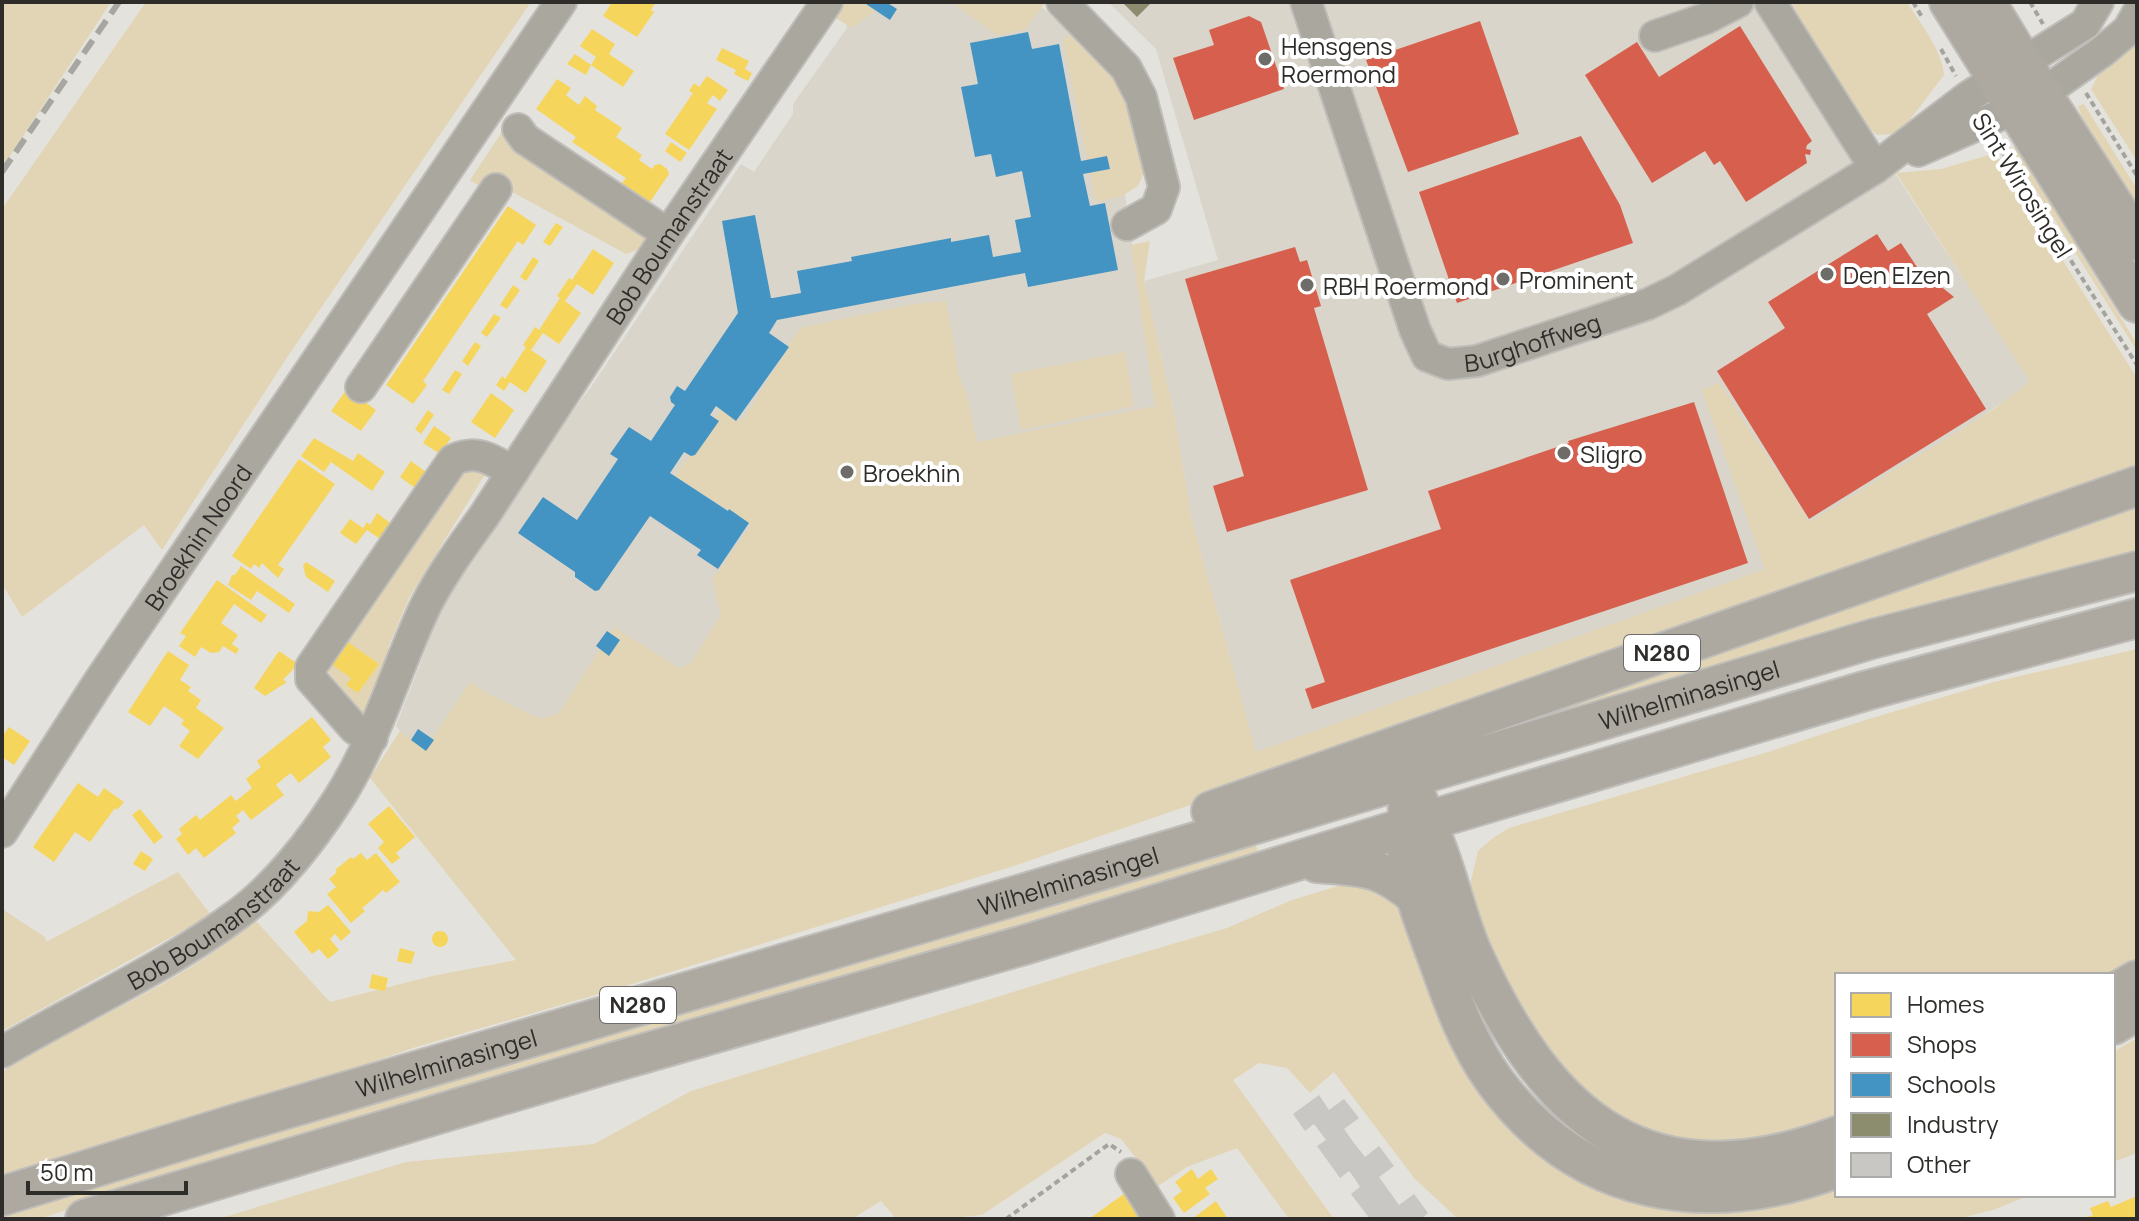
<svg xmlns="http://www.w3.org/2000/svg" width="2139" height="1221" font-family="Manrope,sans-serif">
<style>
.built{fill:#d9d5ca}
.green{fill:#e2d5b5}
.homes{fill:#f6d55c}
.shops{fill:#d6604d}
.schools{fill:#4393c3}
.industry{fill:#8c8c6e}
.building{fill:#c8c7c4}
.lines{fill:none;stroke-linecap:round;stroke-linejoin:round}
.minor-casing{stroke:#bfbdba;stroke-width:34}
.major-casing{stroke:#bfbdba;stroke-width:42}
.path{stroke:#a5a39d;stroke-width:4;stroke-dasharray:6 4;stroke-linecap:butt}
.minor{stroke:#aaa79f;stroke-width:30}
.major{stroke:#ada9a0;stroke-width:38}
.rail{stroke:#a8a6a0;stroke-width:6;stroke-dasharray:16 8;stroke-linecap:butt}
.poi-dot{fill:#6e6c69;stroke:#fff;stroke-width:3}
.labels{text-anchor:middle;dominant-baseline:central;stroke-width:8;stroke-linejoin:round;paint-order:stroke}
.shield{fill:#fff;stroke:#6d6c6a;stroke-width:2}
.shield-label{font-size:22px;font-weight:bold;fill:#2e2d2a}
.poi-label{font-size:24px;fill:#2e2d2a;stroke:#fff;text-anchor:start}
.street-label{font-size:24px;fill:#2e2d2a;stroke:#fff}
</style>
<rect width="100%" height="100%" fill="#e4e2dd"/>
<!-- built -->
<path class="built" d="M849 2H1034L1049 13 1108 74 1155 406 1212 714 370 778 400 731 396 726 440 612 478 539 593 384 741 164 754 172 793 114V104L847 28 844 10Z
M1108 2H1791L1860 120 2031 382 1766 569 1256 752 1192 521 1175 418 1144 281 1218 260 1156 49Z"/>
<!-- green -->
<path class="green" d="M2 2H111L2 168Z
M146 2H531L290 353 162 550 144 525 22 617 2 584V209Z
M841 2H873L875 11 852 28 831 15Z
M951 2H1044L1045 3 1025 30 997 35Z
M1791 2H1907C1920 23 1942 50 1944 75L1899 134 1877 135 1860 120Z
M1073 32 1115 76 1137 134 1145 170 1138 186 1122 196 1096 202 1063 40Z
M2137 34V161L2091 89 2104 64Z
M2084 104 2137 189V211L2087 131 2078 106Z
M506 126 514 131 508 141 627 223 651 229 638 250 626 254 490 180 484 189 470 180Z
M2020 144 2039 168 2077 247 2137 344V351L2011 150Z
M1989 155 1999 159 2137 378V478L1014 866 606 992 413 1048 243 1107 2 1179V1072C85 1019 180 986 255 920L330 1002 432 976 516 960 370 778 400 731 422 747 432 739 470 682 488 694 541 719 559 713 614 627 679 668 690 664 721 615 712 580 751 525 675 476 722 408 742 422 800 328 914 304 946 301 959 376 967 396 977 442 1155 406 1131 245 1150 241 1144 281 1175 418 1192 521 1256 752 1765 569 1702 390 1719 383 1810 522 1991 411 2030 382 1896 173 1941 169Z
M1125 352 1134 406 1021 430 1011 374Z
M489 468 409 598 388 648 395 652 366 717 325 668 455 471Z
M2137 494V556L1196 827Z
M2137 649V971L2113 975H1837V1118L1721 1149 1643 1133 1576 1090 1510 998 1469 889 1478 851 1493 838 1509 828 1768 752 1862 721 1994 682Z
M1253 835 1259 856 183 1172 39 1219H2V1210Z
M178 872 211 915 2 1031V909L45 937 46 942Z
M1363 884 1398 901 1537 1139 1837 1183V1195H2030L1993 1210 1957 1219H1458L1414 1178 1334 1072 1310 1093 1287 1068 1259 1063 1233 1080 1334 1219H1289L1237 1148 1187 1167 1158 1186 1121 1139 1105 1133 982 1215 938 1219H896L881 1201 852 1219H218L406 1162 594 1144 691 1091 1104 964 1227 928 1292 900 1338 886Z
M2137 1038V1153L2113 1162V1052Z"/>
<!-- homes -->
<path class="homes" d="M612 2H656L651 10 654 12 637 37 603 16Z
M592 29 615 44 609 54 634 71 623 87 591 65 586 75 567 64 575 54 591 65 596 57 580 46Z
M722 48 749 61 745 69 752 73 748 81 734 74 736 70 716 60Z
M707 76 728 90 720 101 713 95 707 103 717 109 689 150 665 134 693 93 689 91 694 83 699 87Z
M557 79 571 88 566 95 579 105 585 96 597 106 595 110 622 128 616 137 642 155 639 160 652 169 655 165 660 164 667 169 669 174 650 202 622 183 626 178 572 142 576 137 536 109Z
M671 142 687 153 680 162 665 151Z
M508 206 536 225 523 245 518 241 432 368 423 381 427 385 413 404 386 385Z
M556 223 563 227 550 246 543 242Z
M593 249 614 263 593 295 577 284 565 301 581 313 559 344 543 333 531 350 547 361 526 393 510 382 504 391 496 385 502 376 505 379 526 347 523 345 535 327 539 330 560 298 557 296 569 278 572 280Z
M533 257 539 261 526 281 520 277Z
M513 285 520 290 507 309 500 305Z
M494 314 501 318 487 337 481 333Z
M475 342 481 346 468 366 462 361Z
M455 370 462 374 449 394 442 390Z
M347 389 376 410 361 431 331 411Z
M491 393 514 410 495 438 471 422Z
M428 410 434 415 421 434 415 429Z
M434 426 451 438 440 454 423 443Z
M314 438 353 461 358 453 385 472 372 491 331 462 324 472 301 456Z
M299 459 335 484 278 565 284 569 278 578 262 563 259 568 254 564 251 569 232 556Z
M411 461 426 472 415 488 400 477Z
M377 513 393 525 383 541 367 530 356 544 340 533 350 519 363 528 367 522 370 525Z
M306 562 335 581 328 592 306 577 303 566Z
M241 566 295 604 289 613 257 591 251 600 228 585 232 575H235Z
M217 580 267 615 261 623 234 604 221 623 238 635 232 644 239 649 236 654 223 646 219 652 211 653 201 647 195 657 179 646 186 636 180 633Z
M346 641 379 664 358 693 346 685 351 678 330 663Z
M168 651 189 665 180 680 191 687 188 691 201 700 196 708 224 728 198 759 179 746 190 731 181 724 184 720 164 706 150 726 128 712Z
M279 651 298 664 283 680 287 682 265 696 254 688Z
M312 717 331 740 323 747 331 757 299 783 291 773 284 778 276 785 284 795 251 820 243 810 236 816 240 821 232 828 236 833 204 858 196 848 188 855 176 839 182 834 179 829 196 815 200 820 231 795 236 801 252 788 246 779 261 767 257 761Z
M9 727 30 741 14 765 2 757V737Z
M78 783 98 797 104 788 124 802 117 810 115 808 90 842 75 832 54 862 33 847Z
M389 806 415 837 396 853 400 858 392 864 378 848 384 842 368 824Z
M140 809 163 837 154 844 132 815Z
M141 851 153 859 145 871 133 864Z
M361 853 367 860 376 853 400 882 386 893 383 890 373 899 362 908 365 911 351 923 327 894 336 887 329 879 337 872 335 870 351 857 353 859Z
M328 905 351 932 341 941 335 934 330 939 339 950 328 959 319 949 312 954 294 932 307 921 308 911 319 912Z
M432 939a8 8 0 1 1 16 0a8 8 0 1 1-16 0Z
M400 948 415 952 411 964 397 961Z
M372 974 388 978 385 991 369 988Z
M1192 1169 1198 1179 1211 1169 1218 1179 1205 1188 1210 1194 1184 1213 1173 1198 1182 1191 1175 1182Z
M1132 1188 1150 1212 1140 1219H1089Z
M2137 1196V1219H2082L2093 1215 2090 1208 2108 1201 2111 1207Z
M1216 1201 1228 1219H1192Z"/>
<!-- shops -->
<path class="shops" d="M1249 16 1261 22 1284 89 1194 120 1173 58 1214 45 1209 30Z
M1480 21 1519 134 1408 172 1366 60Z
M1740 26 1812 141 1807 145 1806 149 1811 150 1810 155 1805 154 1807 163 1746 202 1720 161 1714 165 1705 151 1652 183 1585 75 1637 42 1659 77Z
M1581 136 1620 205 1633 243 1457 303 1419 192Z
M1877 234 1888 251 1901 243 1917 267 1954 297 1927 314 1986 409 1809 519 1717 371 1785 328 1768 302Z
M1295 247 1300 262 1307 260 1321 306 1314 308 1368 490 1227 532 1213 486 1244 476 1185 279Z
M1694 402 1748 563 1312 709 1305 689 1325 682 1290 580 1441 529 1428 491 1569 443 1568 441Z"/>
<!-- schools -->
<path class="schools" d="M867 2H886L897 9 890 20 866 4Z
M1028 32 1032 49 1059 44 1081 161 1107 156 1110 169 1083 174 1090 206 1105 203 1118 270 1028 287 1025 273 777 320 769 333 789 347 736 421 716 406 710 415 719 421 705 441 695 455 691 456 684 452 670 473 728 511 729 509 749 523 718 569 697 555 701 550 650 516 599 590 595 591 575 577V572L518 533 543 497 577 520 618 459 610 454 629 427 651 441 675 405 671 402 670 397 677 386 685 391 738 313 722 221 755 215 771 298H773L801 293 797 271 852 261 851 257 951 238V242L989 235 993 257 1021 252 1015 220 1031 217 1022 171 996 177 991 154 975 157 961 87 978 84 970 43Z
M607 631 620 640 609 656 596 646Z
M418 729 434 740 426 751 411 740Z"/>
<!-- industry -->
<path class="industry" d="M1122 2H1152L1137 17Z"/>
<!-- building -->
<path class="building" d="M1319 1095 1329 1110 1344 1099 1359 1118 1344 1129 1354 1143 1365 1157 1379 1146 1394 1166 1379 1177 1399 1205 1414 1194 1428 1213 1421 1219H1370L1351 1194 1360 1187 1355 1179 1349 1171 1340 1178 1317 1146 1326 1140 1314 1124 1305 1131 1293 1114Z"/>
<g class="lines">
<!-- minor casing -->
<g class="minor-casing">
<g id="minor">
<path d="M1062 2 1126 68 1141 97 1164 187 1156 209 1127 225"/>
<path id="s1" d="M1306 2 1415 330 1427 356 1448 364 1477 361 1648 304 1677 290 1875 168 1968 97 2085 24 2098 2"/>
<path d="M1770 2 1875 168"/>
<path d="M1655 36 1707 18 1738 2"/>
<path d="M518 129 525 139 668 234"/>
<path d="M1918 151 2016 108 2042 94 2103 51 2128 30 2137 14"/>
<path d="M361 387 496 189"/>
<path d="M372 738 355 729 311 679V667L453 460C478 449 491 459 513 472"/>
<path id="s2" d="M2 832 100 680 561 2"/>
<path id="s3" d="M2 1052C80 1006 164 969 238 914 276 886 312 840 337 801 376 741 395 671 425 607 441 575 463 545 484 516L668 234 827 2"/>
<path d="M1131 1174 1159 1219"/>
</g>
</g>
<!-- major casing -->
<g class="major-casing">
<g id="major">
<path d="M1949 2 2137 303"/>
<path d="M1986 2 2042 94 2137 241"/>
<path d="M1417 798C1425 819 1434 839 1441 860 1452 891 1459 922 1472 952 1548 1122 1649 1206 1837 1136"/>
<path d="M1408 805C1407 826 1405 850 1410 872 1416 903 1429 935 1440 965 1454 1005 1469 1045 1494 1080 1579 1197 1708 1217 1837 1168"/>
<path d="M1211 811 2137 486"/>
<path d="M1317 863C1364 867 1381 865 1418 898"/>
<path d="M2113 994 2137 980"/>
<path d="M2113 1025 2137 1011"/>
<path id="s4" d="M2 1196 245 1121 1032 891 1872 639 2137 571"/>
<path d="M85 1219 610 1063 1024 945 1407 827 1868 690 2137 618"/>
</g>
</g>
<!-- path -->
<path class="path" d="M1913 2 1922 17
M2030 2 2043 24
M1941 49 1956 76
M2086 93 2137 176
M1996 142 2137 365
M1006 1219 1109 1144 1121 1152"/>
<!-- minor -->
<use href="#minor" class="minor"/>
<!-- major -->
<use href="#major" class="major"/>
<!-- rail -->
<path class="rail" d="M2 172 119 2"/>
</g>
<!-- markers -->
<g class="poi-dot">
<circle cx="1265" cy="59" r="8"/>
<circle cx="1827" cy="274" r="8"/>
<circle cx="1503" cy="279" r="8"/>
<circle cx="1307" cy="285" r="8"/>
<circle cx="1564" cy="453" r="8"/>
<circle cx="847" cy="472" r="8"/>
</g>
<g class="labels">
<!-- shield labels -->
<g class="shield">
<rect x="1624" y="635" width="76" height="36" rx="6"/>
<rect x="600" y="987" width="76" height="36" rx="6"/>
</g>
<g class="shield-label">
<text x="1662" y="653">N280</text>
<text x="638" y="1005">N280</text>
</g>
<!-- poi labels -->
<g class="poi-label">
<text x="1281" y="45">Hensgens<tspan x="1281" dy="28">Roermond</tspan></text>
<text x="1843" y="274">Den Elzen</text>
<text x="1519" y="279">Prominent</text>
<text x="1323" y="285">RBH Roermond</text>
<text x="1580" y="453">Sligro</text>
<text x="863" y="472">Broekhin</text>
</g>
<!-- street labels -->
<g class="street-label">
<text transform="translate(2023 185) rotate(58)">Sint Wirosingel</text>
<text stroke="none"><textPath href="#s3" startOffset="1082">Bob Boumanstraat</textPath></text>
<text stroke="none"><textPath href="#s1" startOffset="484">Burghoffweg</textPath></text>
<text stroke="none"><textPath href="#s2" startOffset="354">Broekhin Noord</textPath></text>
<text stroke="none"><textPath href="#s4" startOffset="1760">Wilhelminasingel</textPath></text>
<text stroke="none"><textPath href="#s4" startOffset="1112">Wilhelminasingel</textPath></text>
<text stroke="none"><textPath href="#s3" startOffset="248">Bob Boumanstraat</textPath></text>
<text stroke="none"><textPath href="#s4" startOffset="464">Wilhelminasingel</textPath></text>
</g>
</g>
<!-- border -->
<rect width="2139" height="1221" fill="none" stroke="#2e2d2a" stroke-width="8"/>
<!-- legend -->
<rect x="1835" y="973" width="280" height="224" fill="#ffffff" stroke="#ababaa" stroke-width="2"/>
<rect x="1851" y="993" width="40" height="24" fill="#f6d55c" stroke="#ababaa" stroke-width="2"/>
<text x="1907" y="1013" font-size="24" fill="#2e2d2a">Homes</text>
<rect x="1851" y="1033" width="40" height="24" fill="#d6604d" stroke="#ababaa" stroke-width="2"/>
<text x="1907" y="1053" font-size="24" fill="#2e2d2a">Shops</text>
<rect x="1851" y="1073" width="40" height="24" fill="#4393c3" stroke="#ababaa" stroke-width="2"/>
<text x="1907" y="1093" font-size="24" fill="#2e2d2a">Schools</text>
<rect x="1851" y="1113" width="40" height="24" fill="#8c8c6e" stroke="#ababaa" stroke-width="2"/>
<text x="1907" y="1133" font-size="24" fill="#2e2d2a">Industry</text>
<rect x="1851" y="1153" width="40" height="24" fill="#c8c7c4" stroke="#ababaa" stroke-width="2"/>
<text x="1907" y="1173" font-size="24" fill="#2e2d2a">Other</text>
<!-- scale -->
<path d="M28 1181v12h158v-12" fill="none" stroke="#2e2d2a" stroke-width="4"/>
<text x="40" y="1181" font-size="24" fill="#2e2d2a" stroke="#ffffff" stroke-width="6" paint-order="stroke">50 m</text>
</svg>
